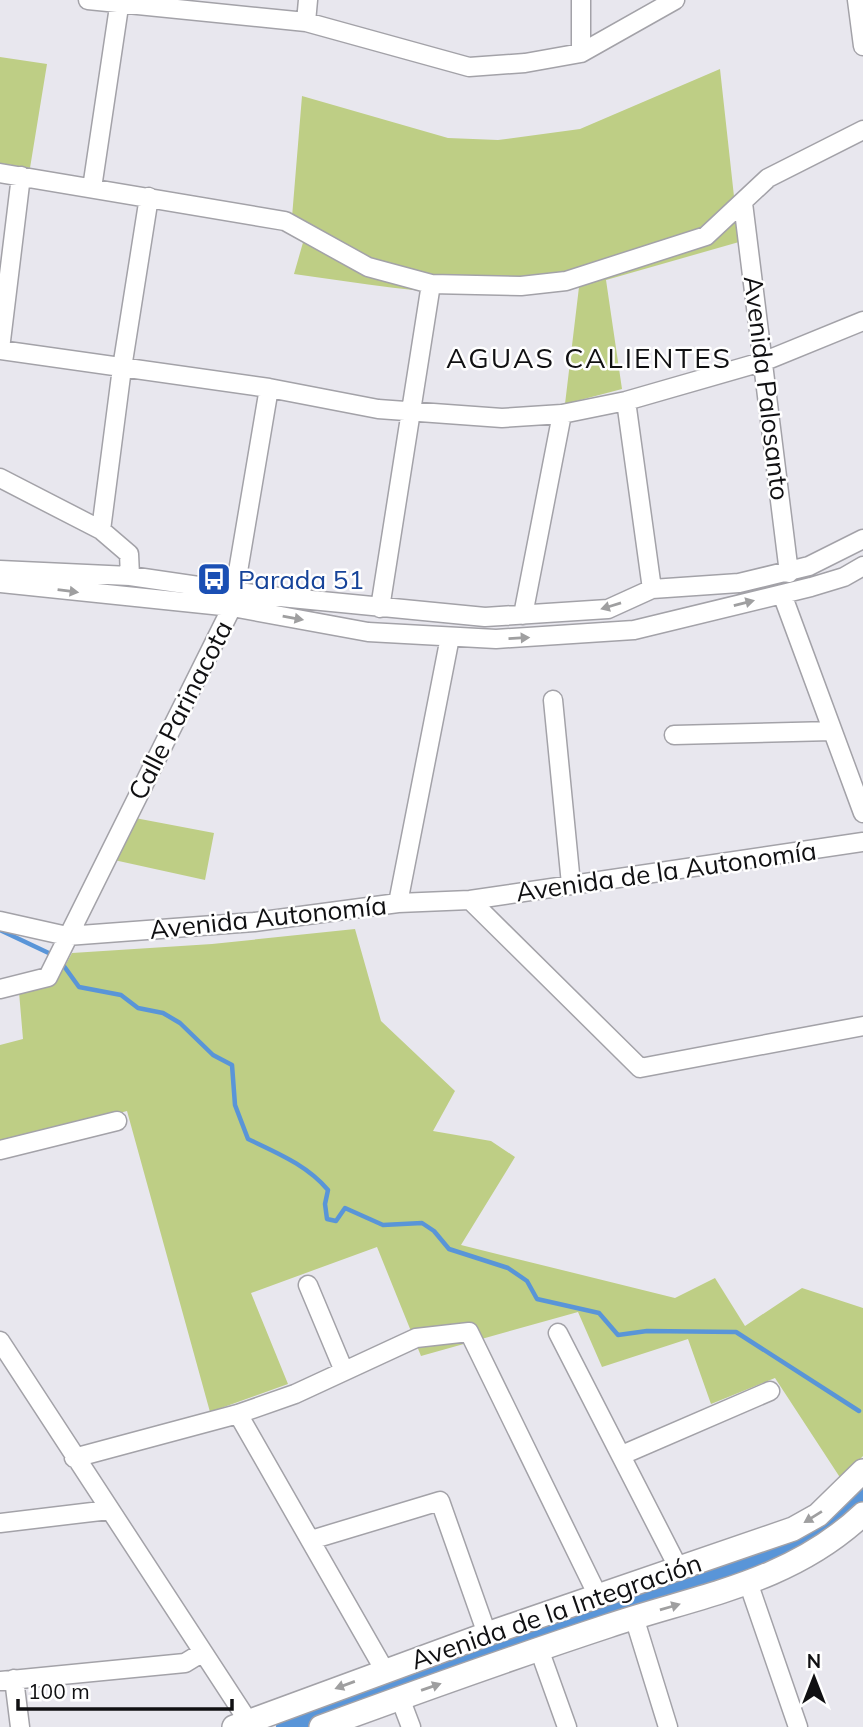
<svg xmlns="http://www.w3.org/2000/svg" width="863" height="1727" font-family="Mulish,sans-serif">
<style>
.green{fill:#bece85}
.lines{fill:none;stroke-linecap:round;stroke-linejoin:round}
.stream{stroke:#5995d8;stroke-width:4.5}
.canal{stroke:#5995d8;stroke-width:16}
.minor-casing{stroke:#a3a2a8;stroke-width:21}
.major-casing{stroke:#a3a2a8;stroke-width:26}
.minor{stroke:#fff;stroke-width:18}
.major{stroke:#fff;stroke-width:23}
.oneway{fill:#9f9fa0}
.labels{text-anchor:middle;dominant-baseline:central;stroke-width:5;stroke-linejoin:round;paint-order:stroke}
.street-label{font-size:26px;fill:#101012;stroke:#fff}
.transit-label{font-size:26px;fill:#164399;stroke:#fff;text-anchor:start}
.neighbourhood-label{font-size:28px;letter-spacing:2px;fill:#101012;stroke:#fff}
</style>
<rect width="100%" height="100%" fill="#e8e7ee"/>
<!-- green -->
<path class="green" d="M0 57 47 64 30 168 0 163Z
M720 69 739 242 606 280 622 389 565 404 579 287C484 305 388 287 294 274L308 225 292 217 302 96 448 138 498 140 580 129Z
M135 818 214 833 205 880 114 860Z
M355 929 381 1021 455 1091 433 1131 491 1141 515 1157 461 1245 675 1298 715 1278 745 1326 802 1288 863 1308V1456L841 1479 775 1378 711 1404 688 1339 602 1367 578 1312 421 1356 377 1247 251 1293 288 1384 210 1412 127 1111 0 1144V1045L23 1039 19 992 55 984 72 953 212 944Z"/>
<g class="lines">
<!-- stream -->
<path class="stream" d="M0 930 55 956
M61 962 79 987 121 995 138 1008 163 1013 180 1023 213 1055 232 1065 235 1105 248 1139C277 1153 307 1165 328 1190L325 1204 327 1219 336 1221 345 1208 383 1225 422 1223 434 1231 449 1249 508 1268 527 1281 537 1299 599 1313 618 1335 647 1331 736 1332 859 1411"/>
<!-- canal -->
<path class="canal" d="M284 1727 792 1545 824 1526 863 1492"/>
<!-- minor casing -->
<g class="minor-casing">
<path id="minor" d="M88 0 306 22 469 67 525 63 581 53 675 0
M857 0 863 46
M306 22 308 0
M581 53V0
M0 173 285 221 368 267 431 284 521 286 566 281 706 236 768 178 863 130
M92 188 120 0
M743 203 789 573
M0 349 21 176
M0 350 269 388 378 409 502 418 562 414 626 401 765 361 863 321
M626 401 652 589
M0 478 101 530 129 554 130 576
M101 530 122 368 149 197
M0 570 130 576 260 595 485 617 608 609 652 589 739 583 809 566 863 539
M0 583 232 607 368 632 496 639 634 630 811 587 844 577 863 566
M782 594 863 813
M380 608 431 284
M523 615 562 414
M553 700 571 884
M674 735 832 731
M470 900 640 1068 863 1026
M398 903 450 637
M0 921 67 936 254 922 398 903 470 900 863 842
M0 989 48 977 232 607 269 388
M0 1150 117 1121
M308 1285 344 1371
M558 1333 679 1569
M0 1341 252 1727
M238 1414 385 1671
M622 1455 770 1391
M74 1458 238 1414 295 1394 416 1338 469 1332 598 1596
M0 1523 109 1510
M311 1540 440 1501 487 1634
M748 1582 798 1727
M634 1617 668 1727
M539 1649 567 1727
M14 1679 20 1727
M0 1681 185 1663 203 1652
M400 1698 411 1727"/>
</g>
<!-- major casing -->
<g class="major-casing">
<path id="major" d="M234 1727 487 1634 793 1529 818 1515 863 1471
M321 1727C416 1692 511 1658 608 1626 700 1595 790 1583 863 1514"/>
</g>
<!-- minor -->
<use href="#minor" class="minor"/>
<!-- major -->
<use href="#major" class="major"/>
</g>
<!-- one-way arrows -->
<defs><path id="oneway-solid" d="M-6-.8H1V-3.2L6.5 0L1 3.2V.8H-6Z" transform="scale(1.75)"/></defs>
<g class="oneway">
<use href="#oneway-solid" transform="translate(68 591) rotate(7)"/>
<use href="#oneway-solid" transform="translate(744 603) rotate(-14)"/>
<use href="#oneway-solid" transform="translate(611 606) rotate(163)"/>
<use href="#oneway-solid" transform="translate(293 618) rotate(10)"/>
<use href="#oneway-solid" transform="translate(519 638) rotate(-3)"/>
<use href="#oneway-solid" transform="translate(813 1517) rotate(148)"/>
<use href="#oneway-solid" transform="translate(670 1607) rotate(-16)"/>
<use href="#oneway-solid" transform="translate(345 1685) rotate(160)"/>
<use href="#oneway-solid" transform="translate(431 1687) rotate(-19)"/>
</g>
<!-- icons -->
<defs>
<g id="bus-square" transform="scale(1.75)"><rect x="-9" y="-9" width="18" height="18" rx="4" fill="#1a4fb4" stroke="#fff"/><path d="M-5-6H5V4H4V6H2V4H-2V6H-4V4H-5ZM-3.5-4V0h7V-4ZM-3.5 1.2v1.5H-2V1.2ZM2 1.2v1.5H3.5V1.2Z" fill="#fff"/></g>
</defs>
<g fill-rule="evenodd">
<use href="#bus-square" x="214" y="579"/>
</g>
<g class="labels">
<!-- street labels -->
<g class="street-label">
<text transform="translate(767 388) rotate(83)">Avenida Palosanto</text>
<text transform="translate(180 710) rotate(-63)">Calle Parinacota</text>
<text transform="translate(666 871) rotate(-8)">Avenida de la Autonomía</text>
<text transform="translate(268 917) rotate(-6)">Avenida Autonomía</text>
<text transform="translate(556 1611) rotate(-19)">Avenida de la Integración</text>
</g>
<!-- transit labels -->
<g class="transit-label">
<text x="238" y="579">Parada 51</text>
</g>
<!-- neighbourhood labels -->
<g class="neighbourhood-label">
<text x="589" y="357">AGUAS CALIENTES</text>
</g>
</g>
<!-- north arrow -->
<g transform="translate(814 1678)" stroke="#ffffff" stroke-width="5" paint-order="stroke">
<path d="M0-5L12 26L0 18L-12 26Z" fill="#101012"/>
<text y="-10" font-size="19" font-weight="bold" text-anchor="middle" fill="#101012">N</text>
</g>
<!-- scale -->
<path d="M18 1699v10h214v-10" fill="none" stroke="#101012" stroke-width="3.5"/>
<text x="28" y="1699" font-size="21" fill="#101012" stroke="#ffffff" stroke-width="5" paint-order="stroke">100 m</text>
</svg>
